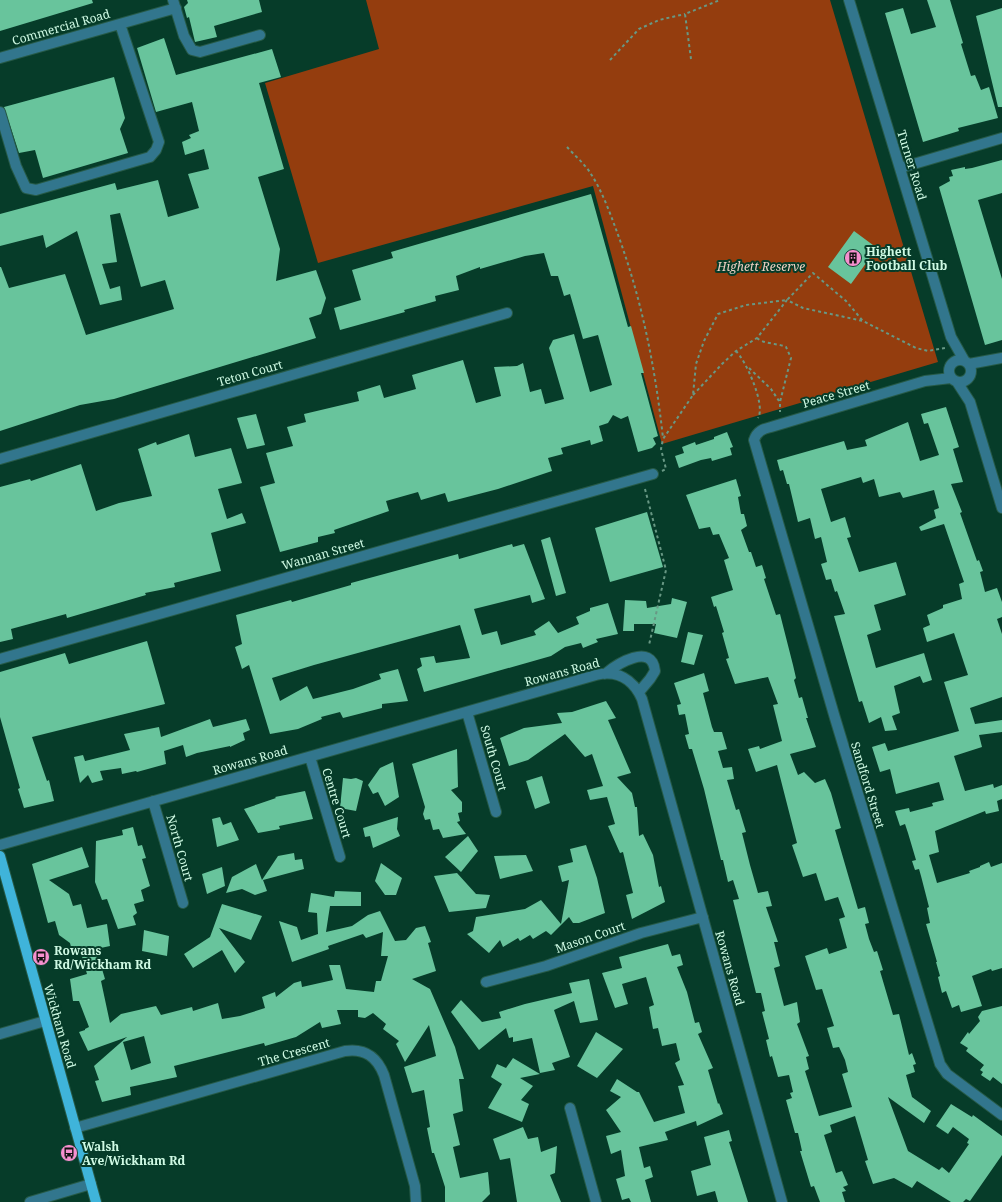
<svg xmlns="http://www.w3.org/2000/svg" width="1002" height="1202" font-family="'Noto Serif',serif">
<style>
.green{fill:#943d0e}
.building{fill:#68c49c;fill-rule:evenodd}
.lines{fill:none;stroke-linecap:round;stroke-linejoin:round}
.minor-casing{stroke:#265a47;stroke-width:12}
.major-casing{stroke:#265a47;stroke-width:12}
.path{stroke:#689884;stroke-width:2;stroke-dasharray:3 3;stroke-linecap:butt}
.minor{stroke:#32768d;stroke-width:10}
.major{stroke:#3fb4da;stroke-width:10}
.labels{text-anchor:middle;dominant-baseline:central;stroke-width:4;stroke-linejoin:round;paint-order:stroke}
.street-label{font-size:12px;fill:#cffae4;stroke:#063c29}
.poi-label{font-size:12px;font-weight:bold;fill:#cffae4;stroke:#063c29;text-anchor:start}
.park-label{font-size:12px;font-style:italic;fill:#f0d1c4;stroke:#063c29}
</style>
<rect width="100%" height="100%" fill="#063c29"/>
<!-- green -->
<path class="green" d="M366 0H830L938 362 662 444 593 186 318 263 265 83 379 49Z"/>
<!-- building -->
<path class="building" d="M0 0H92L93 3 0 31Z
M187 0H259L262 12 214 26 217 37 195 42 189 17 187 18 184 7 188 3Z
M927 0H950L963 43 961 44 971 76 975 75 981 90 989 87 998 118 958 128 959 131 923 142 885 13 903 8 911 34 936 27Z
M1002 8V107H998L976 16Z
M164 38 176 75 272 49 281 77 259 83 284 169 258 177 280 249 276 281 316 270 326 298 321 314 309 318 316 338 114 399 80 405 0 431V267H1L9 288 65 274 86 335 174 309 165 280 141 287 120 213 110 215 117 262 102 264 110 289 120 286 122 300 100 305 77 231 46 248 43 235 0 246V214L115 183 117 190 158 180 168 217 199 208 188 174 209 169 204 149 185 155 182 142 191 138 189 135 199 131 192 102 156 112 137 48Z
M114 77 125 118 120 129 128 153 43 178 35 150 19 153 4 107Z
M1002 160V193L978 200 1002 279V340L985 345 939 187 950 181 949 177 953 176 951 170 965 167V169L972 168Z
M591 194 628 327 631 326 644 373H641L658 436 653 438 656 444 652 448 638 452 628 416 621 419 613 415 608 423 599 426 603 441 591 445 590 440 561 448 563 454 548 458 552 471 498 489 448 502 445 493 421 500 418 492 386 501 389 511 334 530 335 533 318 537V542L280 552 260 487 275 483 266 453 293 446 287 427 306 422 304 414 359 401 357 392 380 385 384 398 416 389 412 375 463 360 476 403 501 396 494 367 517 366 523 363 530 392 541 389 545 404 564 399 549 348 553 340 574 334 590 392 612 385 598 335 583 339 570 294 564 296 558 276H551L544 253 525 256 480 269V267L456 276 459 290 435 296 436 301 404 310 405 312 340 330 334 308 361 300 352 270 393 258 391 252Z
M854 231 877 248 851 284 828 267Z
M946 407 959 447 953 449 963 482 951 484 962 512 960 513 977 561 979 560 983 571 980 572 985 592 997 588 1002 602V617L997 619 1002 634V697L970 708 975 724 1002 720V732L979 735 982 747 954 756 965 791 993 784 994 788 1002 785V799L997 801 999 811 986 814 985 811 935 831 939 852 929 855 937 883 970 873 969 871 980 867V866L989 862 991 867 1002 863V968L992 971 991 969 972 976 982 1006 961 1012 959 1005 952 1008 946 991 942 993 938 977 940 976 936 962H937L926 924 930 923 927 908 929 907 921 876 919 869 915 870 912 861 916 860 908 833 905 824 900 826 895 811 909 808 910 812 933 806 932 803 944 800 939 782 896 794 890 769 880 772 872 747 885 743 888 751 959 731 944 682 968 675 954 633 927 642 923 628 930 625 927 615 943 608V605L962 599 959 584 964 582 944 524 921 531 919 527 936 518 934 510 939 508 934 490 903 498 900 492 879 497 874 479 863 483 861 477 821 489 831 522 845 517 851 537 847 538 859 572 896 562 906 595 874 605 881 630 867 635 876 668 924 653 932 680 923 683 920 676 894 686 900 713 892 716 897 730 885 731 881 717 869 723 862 701 859 702 834 616 845 614 837 591 835 592 831 579 826 580 821 564 827 562 821 537 815 539 810 518 798 522 789 484H787L783 470 780 471 777 460 844 441 847 450 867 446 865 440 908 422 920 461 939 455 928 423 924 424 921 414Z
M256 414 265 445 247 449 237 418Z
M727 432 733 447 730 448 732 455 712 461 711 458 701 460 679 468 675 456 684 453 682 447 695 442 696 445 714 439V437Z
M189 434 195 457 231 448 242 483 218 489 227 519 242 513 246 523 211 533 221 571 174 583 175 587 145 593 146 595 67 618 66 614 11 629 13 639 0 642V487L30 479 31 481 81 464 96 511 119 503 152 496 138 449 156 442 157 445Z
M736 479 741 496 738 497 741 514H744L747 526 741 530 749 552H751L756 567 762 565 766 578 764 579 776 615 780 614 793 665 796 678 794 680 799 698 802 697 808 718H806L816 747 790 754 798 775 804 772 815 783 825 779 831 793 841 828 835 830 858 909 865 907 869 923 865 924 869 939 874 952 877 951 883 970 880 971 893 1015 899 1014 909 1055 912 1053 916 1064 913 1065 915 1072 906 1075 912 1097 931 1111 924 1123 888 1097 908 1151 939 1170 942 1167 949 1173 969 1144 967 1143 969 1139 953 1127 948 1134 936 1126 951 1104 972 1117 973 1115 1002 1136V1155L970 1201 966 1199 963 1202H951L917 1181 912 1188 894 1178 873 1184 865 1161 868 1160 855 1116 830 1125 832 1132 824 1135 836 1173 842 1171 848 1185 843 1187 846 1191 842 1192 845 1202H820L814 1186 811 1187 800 1151H802L798 1133H795L786 1100 792 1098 790 1093 793 1092 789 1075 778 1077 772 1056 770 1057 766 1040 769 1039 762 1012 765 1011 761 993H756L733 900 739 899 733 880 728 882 723 860H721L704 789 692 749H689L685 735 689 734 685 714 679 715 677 705 681 704 674 683 704 673 709 691 703 693 712 727 714 732H722L727 749 718 751 723 768 732 767 734 779 727 780 736 810 739 809 746 832 742 833 750 865 758 893 768 891 772 906 766 907 778 942H774L780 966 774 968 784 1006 797 1002 800 1022 797 1024 809 1056 806 1057 809 1069 805 1071 819 1116 852 1107 842 1074 848 1072 845 1060 839 1047 833 1048 827 1028 834 1026 822 989 816 990 805 956 827 948 829 954 847 948 839 919 845 917 838 897 825 901 816 873 803 877 792 845 797 843 777 765 756 772 748 749 759 746 760 749 782 741 773 705 778 704 768 677 735 684 726 659 729 658 722 633 724 632 716 606 714 607 711 597 733 590 724 560 729 558 719 534 713 535 710 527 699 529 686 495Z
M647 512 663 567 610 582 595 528Z
M550 537 566 593 556 596 541 540Z
M512 544 513 547 524 544 545 599 532 603 530 595 474 609 482 635 497 631 501 645 536 635 534 631 549 621 558 633 579 624 576 617 590 611V608L608 603 618 634 596 639 598 642 583 648 581 643 565 647 551 656 424 692 417 669 422 666 420 658 434 656 436 663 470 658 460 625 314 665 272 678 280 701 307 686 313 699 353 689 381 679 379 674 398 669 408 701 382 704V708L343 718 340 712 321 717 322 719 298 729 270 734 249 665 242 669 235 647 242 644 236 615 291 600 292 602 351 585V583L458 554 459 559Z
M672 598 687 602 677 638 654 633 656 624H634V631H623L625 600 646 601 647 608 671 604Z
M688 632 703 635 694 665 681 662Z
M147 641 165 704 32 737 47 781 49 780 54 801 24 808 18 789 20 788 0 717V672L65 653 69 664Z
M606 701 616 718 608 720 631 773 617 777 632 793 635 807H637L639 836 643 834 653 855 659 887 661 886 665 902 632 919 626 895 633 893 623 852 620 853 608 826 615 824 607 797 590 800 587 790 603 786 592 754 585 757 565 734 528 760 509 766 500 738 524 728 562 723 557 713 572 712Z
M210 719 213 727 246 719 250 730 243 733 245 740 230 747V746L197 753 186 757 183 745 164 751 166 764 137 772 136 771 122 774 121 768 100 771 103 780 92 783 88 775 80 783 74 757 83 755 85 761 130 750 124 734 159 727 161 737Z
M457 749 458 787 451 790 462 802V812L458 813 460 821 457 822 466 834 443 838 439 829 433 830 430 819 425 820 423 814 425 807 412 764Z
M393 762 399 797 385 806 378 792 373 794 368 785 380 768Z
M542 776 550 803 535 809 526 781Z
M343 778 351 779 356 778 363 781 356 811 340 808Z
M305 791 313 819 279 826 280 829 258 833 244 809 276 798 275 797Z
M220 817 223 825 231 822 239 840 217 847 212 819Z
M398 817 397 829 400 836 373 848 370 836 365 837 363 828Z
M133 827 138 846 142 845 146 858 142 859 150 886 141 890 144 901 134 904 137 913 133 916 136 925 118 929 107 899 102 900 95 882 96 841 123 835 122 830Z
M468 836 478 851 461 872 445 857Z
M586 845 597 878 605 913 579 923H573L569 917 551 935 546 931 533 939 530 935 520 941 518 938 503 947 500 940 489 953 467 934 473 931 476 917 525 909 541 900 561 924 569 880 562 882 558 866 573 862 570 849Z
M82 847 89 867 49 880 69 894 73 906 81 904 87 928 107 924 110 946 96 949 105 979 101 981 110 1023 121 1014 156 1006 161 1015 192 1007 193 1011 218 1003 222 1019 240 1016 265 1008 262 997 275 992 276 997 294 983 301 981 302 987 333 980 329 965H340L346 989 374 992 376 981H381L388 956H381L383 932 366 938 363 934 328 946 329 949 292 962 279 921 297 927 301 940 318 934 317 913 308 912 311 893 334 897 335 891 361 892V906H330L326 932 352 926 368 915 380 911 395 941 406 940 416 928 425 926 431 942 428 943 436 971 412 979 430 989 455 1047 464 1079H459L463 1111 453 1114 460 1145 453 1147 460 1178 488 1172 490 1194 482 1202H445V1187L434 1153H432L427 1128 430 1127 424 1090 412 1093 404 1067 436 1056 429 1025 405 1062 396 1044 399 1041 383 1029 386 1024 373 1013 365 1018 358 1017V1010H337L341 1024 322 1028 320 1022 296 1037 265 1046 264 1043 174 1066 177 1077 130 1087 131 1095 102 1102 95 1081 99 1080 94 1066 127 1037 88 1051 79 1032 85 1030V1029L89 1027 79 1001H73L70 979 87 974 81 953 73 955 70 943 59 935 55 921 48 923 32 864ZM144 1036 151 1063 131 1070 123 1042Z
M294 853 295 860 302 859 304 869 263 880 267 891 255 895 242 889 226 893 232 877 256 864 262 880 278 856Z
M526 855 533 871 500 879 494 856Z
M381 863 402 878 396 895H385L375 881Z
M222 867 225 886 207 894 202 874Z
M457 873 476 894 490 895 486 908 449 912 434 876Z
M222 904 262 916 251 940 219 928 245 962 235 973 222 950 193 968 184 954 210 937Z
M144 930 169 936 167 956 142 951Z
M668 944 672 956 680 954 683 965 677 967 687 992 695 1023 699 1022 702 1032 698 1034 713 1068 708 1070 718 1104 719 1103 723 1114 697 1126 696 1121 665 1132 668 1140 639 1147 644 1168 650 1166 653 1177 645 1180 651 1202H631L629 1198 622 1200 616 1179 625 1176 621 1150 611 1154 606 1136 621 1132 606 1110 621 1097 610 1091 617 1079 637 1092H639L654 1122 685 1113 678 1086 684 1085 675 1063 680 1060 676 1043 662 1046 658 1028 653 1029 649 1007 654 1005 646 977 622 984 628 1004 615 1008 602 973 622 968 619 957Z
M589 979 598 1020 580 1023 574 1001 554 1010 570 1057 552 1063 555 1070 540 1073 532 1038 513 1042V1037L509 1038 506 1028 479 1050 451 1012 461 1000 482 1022 501 1018 499 1012 525 1004 572 993 569 983Z
M1002 1006V1084L993 1077 990 1081 981 1075 983 1072 980 1070 984 1065 966 1051 968 1048 960 1043 968 1032 969 1034 980 1021 978 1017 982 1011Z
M596 1032 623 1049 597 1078 577 1066Z
M513 1058 540 1074 520 1078 533 1086 521 1100 529 1104 522 1122 488 1108 502 1084 491 1077 497 1064 506 1068Z
M523 1127 528 1139 538 1137 541 1152 557 1146 555 1173 550 1175 561 1202H517L510 1158 500 1160 493 1139Z
M729 1130 732 1141 729 1142 748 1202H718L715 1191 697 1196 691 1171 711 1165 704 1137Z"/>
<g class="lines">
<!-- minor casing -->
<g class="minor-casing">
<path id="minor" d="M173 0 184 36 192 50 200 52 260 35
M849 0 951 337 964 360
M0 58 176 8
M0 112 16 166 26 188 36 190 150 157 156 150 159 142 120 24
M900 168 1002 138
M949 371a11 11 0 1 1 22 0a11 11 0 1 1-22 0Z
M969 364 1002 358
M951 378 925 381 771 427C763 429 757 431 754 440L835 718 940 1064 947 1074 1002 1115
M957 382 970 402 1002 508
M0 459 507 313
M0 659 653 474
M605 674C617 664 652 642 655 671L650 679 639 692
M467 712 496 812
M310 757 340 857
M153 801 183 903
M0 845 596 675C617 670 633 679 642 699L782 1202
M486 982 546 966 641 933 703 917
M0 1034 45 1021
M570 1108 596 1202
M75 1128 345 1051C365 1048 377 1057 384 1075L415 1186 416 1202
M30 1202 91 1184"/>
</g>
<!-- major casing -->
<g class="major-casing">
<path id="major" d="M0 856 96 1202"/>
</g>
<!-- path -->
<path class="path" d="M691 59 685 14 720 0
M610 60 639 29 659 20 685 14
M567 147C574 155 585 164 591 174 602 191 610 213 617 232 642 300 655 366 663 438
M757 338C763 344 777 343 786 347L791 358 780 402V412
M736 351C746 361 766 405 758 418
M749 368 771 389 779 401
M693 395 722 364 736 351 757 338 787 300 803 308 863 321 916 348 928 351 945 348
M662 471 666 469 661 449 663 439 693 395 696 364 704 341 718 314 746 305 787 300 813 273 846 301 863 321
M645 489 666 570 649 645"/>
<!-- minor -->
<use href="#minor" class="minor"/>
<!-- major -->
<use href="#major" class="major"/>
</g>
<!-- icons -->
<defs>
<g id="building-disc" transform="scale(0.9)"><circle r="9.5" fill="#f690cf" stroke="#063c29"/><path d="M-4-6H4V6H1V3H-1V6H-4ZM-2.5-4.3h1.7v1.8h-1.7ZM.8-4.3h1.7v1.8H.8ZM-2.5-1h1.7V.8h-1.7ZM.8-1h1.7V.8H.8Z" fill="#111"/></g>
<g id="bus-disc" transform="scale(0.9)"><circle r="9.5" fill="#f690cf" stroke="#063c29"/><path d="M-5-6H5V4H4V6H2V4H-2V6H-4V4H-5ZM-3.5-4V0h7V-4ZM-3.5 1.2v1.5H-2V1.2ZM2 1.2v1.5H3.5V1.2Z" fill="#111"/></g>
</defs>
<g fill-rule="evenodd">
<use href="#building-disc" x="853" y="258"/>
<use href="#bus-disc" x="41" y="957"/>
<use href="#bus-disc" x="69" y="1153"/>
</g>
<g class="labels">
<!-- street labels -->
<g class="street-label">
<text transform="translate(61 27) rotate(-16)">Commercial Road</text>
<text transform="translate(912 165) rotate(73)">Turner Road</text>
<text transform="translate(250 373) rotate(-16)">Teton Court</text>
<text transform="translate(836 394) rotate(-16)">Peace Street</text>
<text transform="translate(323 554) rotate(-16)">Wannan Street</text>
<text transform="translate(562 672) rotate(-15)">Rowans Road</text>
<text transform="translate(494 758) rotate(74)">South Court</text>
<text transform="translate(250 760) rotate(-16)">Rowans Road</text>
<text transform="translate(868 785) rotate(73)">Sandford Street</text>
<text transform="translate(337 803) rotate(73)">Centre Court</text>
<text transform="translate(180 848) rotate(74)">North Court</text>
<text transform="translate(590 937) rotate(-19)">Mason Court</text>
<text transform="translate(730 968) rotate(74)">Rowans Road</text>
<text transform="translate(60 1026) rotate(74)">Wickham Road</text>
<text transform="translate(294 1052) rotate(-16)">The Crescent</text>
</g>
<!-- poi labels -->
<g class="poi-label">
<text x="866" y="251">Highett<tspan x="866" dy="14">Football Club</tspan></text>
<text x="54" y="950">Rowans<tspan x="54" dy="14">Rd/Wickham Rd</tspan></text>
<text x="82" y="1146">Walsh<tspan x="82" dy="14">Ave/Wickham Rd</tspan></text>
</g>
<!-- park labels -->
<g class="park-label">
<text x="761" y="266">Highett Reserve</text>
</g>
</g>
</svg>
